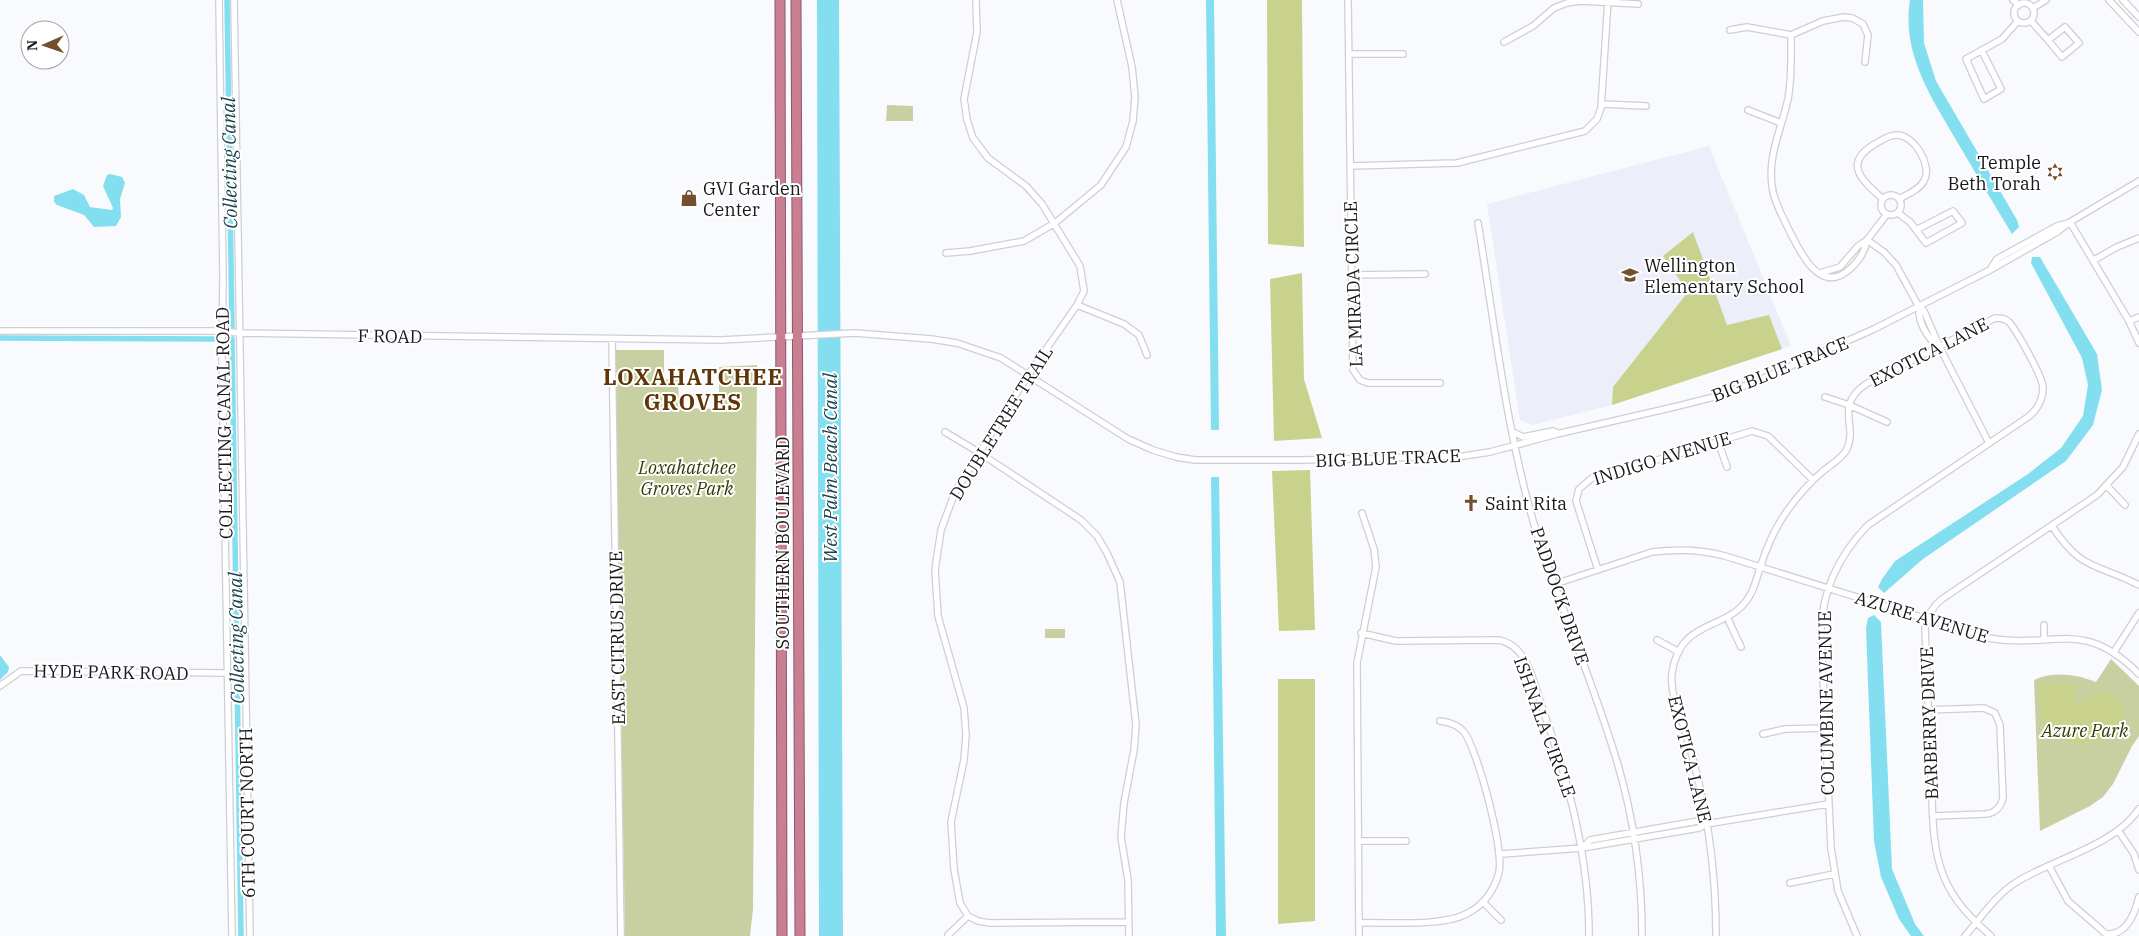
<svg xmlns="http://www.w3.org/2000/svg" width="2139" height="936" font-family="'IBM Plex Serif',serif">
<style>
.built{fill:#eceefa}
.green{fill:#c8cfa1}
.forest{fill:#c8d28d}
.water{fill:#83dfef}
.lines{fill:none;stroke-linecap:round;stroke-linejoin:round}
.canal{stroke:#83dfef;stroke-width:5.5}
.minor-casing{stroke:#cecfd3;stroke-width:8}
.highway-casing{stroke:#8b5a68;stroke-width:11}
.minor{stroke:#fff;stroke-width:5.5}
.highway{stroke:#c97e92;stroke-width:9}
.labels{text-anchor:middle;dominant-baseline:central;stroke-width:4;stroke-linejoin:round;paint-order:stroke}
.poi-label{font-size:18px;fill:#18181a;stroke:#fff;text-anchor:start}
.street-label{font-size:18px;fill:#18181a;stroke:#fff}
.park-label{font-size:18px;font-style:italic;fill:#343802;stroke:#fff}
.water-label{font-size:19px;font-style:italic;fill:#18434a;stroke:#fff}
.district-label{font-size:22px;font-weight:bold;letter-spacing:1px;fill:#5e3607;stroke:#fff}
</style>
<rect width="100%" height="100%" fill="#f9fafe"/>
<!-- built -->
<path class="built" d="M1709 146 1791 346 1612 405 1532 425 1520 420 1487 204Z"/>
<!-- green -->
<path class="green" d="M887 105 913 106V121H886Z
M615 350H664V379L678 380 679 408 719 409V367L757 365 753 909 750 936H625Z
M1045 629H1065V638H1045Z
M2111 659 2139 686V736L2132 746 2113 784 2103 797 2090 806 2040 831 2034 680C2053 671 2076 674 2096 682Z"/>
<!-- forest -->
<path class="forest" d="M1267 0H1302L1304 247 1268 244Z
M1693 232 1727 325 1769 315 1782 349 1612 405 1613 387 1688 292 1663 256Z
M1302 273 1304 379 1322 438 1274 441 1270 279Z
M1310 470 1315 630 1279 631 1272 471Z
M1278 679H1315V921L1278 924Z
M2073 683 2078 703 2107 689 2128 714 2107 735 2078 746 2045 731 2039 699V684Z"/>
<!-- water -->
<path class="water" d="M817 0H839L843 936H819Z
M1206 0H1214L1219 430H1211Z
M1910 0H1923L1924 43 1936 81 2017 220 2019 227 2012 234C1994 205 1977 175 1959 145 1933 100 1901 55 1910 0Z
M110 174 122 177 125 183 120 199 121 217 116 226 94 227 84 215 57 205 54 202V196L73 189 84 195 90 207 112 210 113 208 103 186 107 175Z
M2032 257H2040L2097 354 2102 390 2093 425 2066 461 1923 559 1884 593 1878 587 1882 579 1895 561 2028 474 2061 448 2083 416 2088 385 2082 358 2031 263Z
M1211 477H1219L1226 936H1216Z
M1874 615 1881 622 1892 869 1915 924 1924 936H1911L1899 919 1881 877 1874 841 1866 628 1868 618Z
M0 655 9 667 8 672 0 680Z"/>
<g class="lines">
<!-- canal -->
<path class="canal" d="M227 0 232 327
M0 338 213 339
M232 339 241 936"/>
<!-- minor casing -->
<g class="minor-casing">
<path id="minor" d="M219 0 223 277 222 355 232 936
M234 0 250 936
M976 0 977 32 964 99 967 120 973 138 988 158 1026 186 1042 204 1080 266 1084 291 1077 305 1028 375 955 492 941 530 935 570 938 616 964 708 966 735 964 760 951 822 954 869 960 903 968 916 978 921 990 923 1129 922
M1348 0 1353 370 1360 380 1368 383H1440
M2013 0 2019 5
M2109 0 2139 32
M2123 0 2139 17
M2014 13a10 10 0 1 1 20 0a10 10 0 1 1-20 0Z
M2033 8 2046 0
M2031 21 2048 40 2065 27 2079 43 2062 57 2048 40
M1730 30 1747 27 1791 35 1823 21 1844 17 1852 18 1863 24 1868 35 1865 62
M1791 35C1791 56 1792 78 1788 99 1781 131 1766 158 1773 192 1776 205 1783 218 1789 230 1800 252 1820 296 1850 269 1859 261 1865 252 1867 240
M1504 42 1533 26 1554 8 1567 3 1581 1 1638 4
M1982 51 2001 89 1984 99 1966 59 2002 39 2018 21
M1349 54H1403
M1602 104 1646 106
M1748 110 1781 123
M1350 166 1457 163 1585 131 1597 119 1601 108 1608 0
M1881 205a10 10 0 1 1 20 0a10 10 0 1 1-20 0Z
M1883 199C1862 181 1842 163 1875 144 1882 140 1889 135 1896 135 1914 134 1933 166 1924 181 1919 190 1908 194 1899 199
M1898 213 1910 222 1926 243 1962 223 1953 211 1916 230
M1887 214 1867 240 1884 252 1896 265 1919 307 1924 311 1940 348 1989 443
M2070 222 2129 321 2139 343
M1478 223C1495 326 1506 433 1537 534 1562 611 1595 687 1618 765 1634 820 1642 879 1642 936
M946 253 970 251 1024 241 1055 223 1101 185 1126 147 1133 121 1135 97 1132 67 1117 0
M2094 260 2117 247 2139 238
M1991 268 1997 259 2057 226 2068 223
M1820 273 1840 267 1858 246 1867 240
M1351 275 1425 274
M1077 305 1124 324 1139 335 1147 355
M1919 307C1918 323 1927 338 1940 348
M2129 321 2139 317
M0 331H222L239 333 721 340 855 333 931 339 957 343 1001 358 1128 439 1153 450 1176 457 1195 460H1302L1464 456 1490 452 1557 434 1674 407 1714 397 1755 382 1874 329 1990 270 2057 232 2070 222 2139 181
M612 339 621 936
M1825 397 1849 405 1887 422
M945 432 980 453 1081 520 1097 536 1107 553 1120 582 1136 725 1134 750 1124 803 1121 837 1128 880 1129 936
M1513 432 1523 437 1553 431 1558 433
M1718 441 1727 467
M2107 486 2125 505
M2052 526C2081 571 2096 563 2139 585
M1598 570 1576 501 1579 489 1592 478 1675 455 1752 431 1768 436 1813 480
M1555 584 1652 552C1677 549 1700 549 1725 556L1988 638C2054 650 2081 616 2139 674
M1727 617 1741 647
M2044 625V639
M1361 633 1396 641 1499 640C1529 646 1534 685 1543 710 1569 783 1589 857 1589 936
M1657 640 1679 652
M2114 652 2139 613
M0 686 21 671 228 673
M1928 710 1984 708 1995 713 2000 725 2003 798C2001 807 1995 813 1986 814L1933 816
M1763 734 1785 729 1825 728
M2118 830 2134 854 2139 870
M1358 841H1406
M1582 848 1590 840 1698 821 1706 824
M1501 854 1582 848 1699 828 1706 824 1828 804
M2049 866 2068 901 2106 934C2126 936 2135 913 2139 897
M1790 883 1834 874
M1483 902 1501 920
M1359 923C1388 922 1444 927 1468 913 1484 905 1495 889 1499 872 1504 849 1478 751 1464 732 1458 725 1449 722 1440 721
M948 935 968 916
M1359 936 1357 663 1376 567 1374 549 1362 513
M1716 936C1716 882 1710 828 1697 775 1693 758 1688 741 1683 724 1677 708 1670 691 1672 673 1680 617 1728 632 1749 597 1755 588 1757 576 1761 565 1767 546 1775 528 1787 511 1797 497 1809 483 1822 472 1830 465 1842 459 1847 449 1858 426 1834 406 1866 384L1995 318C2000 318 2005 318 2009 322 2017 331 2042 376 2043 387 2043 400 2037 410 2028 417L1868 525C1839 555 1822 590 1821 632L1831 848 1838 891 1857 936
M1965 936C1980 919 1995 896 2015 883 2052 859 2113 847 2139 809
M1991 936C1972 919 1954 902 1944 877 1931 846 1933 810 1931 776 1929 727 1927 678 1925 628 1927 616 1932 607 1942 599L2097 495 2123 467 2139 434"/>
</g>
<!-- highway casing -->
<g class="highway-casing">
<path id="highway" d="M780 0 782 936
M796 0 800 936"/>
</g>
<!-- minor -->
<use href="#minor" class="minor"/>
<!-- highway -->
<use href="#highway" class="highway"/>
</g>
<!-- icons -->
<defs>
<g id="synagogue-bare" transform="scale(1.35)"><path d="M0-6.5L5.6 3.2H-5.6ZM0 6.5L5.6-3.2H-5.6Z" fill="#744f2b" stroke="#fff" stroke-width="2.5" paint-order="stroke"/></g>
<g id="shop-bare" transform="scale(1.35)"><path d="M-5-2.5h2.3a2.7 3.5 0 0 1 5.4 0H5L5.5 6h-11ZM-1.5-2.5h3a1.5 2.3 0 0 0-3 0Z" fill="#744f2b" stroke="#fff" stroke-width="2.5" paint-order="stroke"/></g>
<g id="school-bare" transform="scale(1.35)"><path d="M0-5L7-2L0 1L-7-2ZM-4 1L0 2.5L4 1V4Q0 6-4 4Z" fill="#744f2b" stroke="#fff" stroke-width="2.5" paint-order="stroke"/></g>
<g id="church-bare" transform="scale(1.35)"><path d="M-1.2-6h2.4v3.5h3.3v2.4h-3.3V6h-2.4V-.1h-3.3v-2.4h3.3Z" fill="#744f2b" stroke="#fff" stroke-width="2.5" paint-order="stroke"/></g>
</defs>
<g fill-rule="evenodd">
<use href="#synagogue-bare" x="2055" y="172"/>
<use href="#shop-bare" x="689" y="198"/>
<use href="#school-bare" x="1630" y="275"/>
<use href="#church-bare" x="1471" y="503"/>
</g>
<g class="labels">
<!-- poi labels -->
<g class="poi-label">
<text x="2041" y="162" text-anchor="end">Temple<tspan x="2041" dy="21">Beth Torah</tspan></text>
<text x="703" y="188">GVI Garden<tspan x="703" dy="21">Center</tspan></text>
<text x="1644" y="265">Wellington<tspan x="1644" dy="21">Elementary School</tspan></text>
<text x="1485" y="503">Saint Rita</text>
</g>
<!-- street labels -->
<g class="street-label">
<text transform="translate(1353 284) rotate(-92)">LA MIRADA CIRCLE</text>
<text transform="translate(390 336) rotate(1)">F ROAD</text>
<text transform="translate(1929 352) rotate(-27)">EXOTICA LANE</text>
<text transform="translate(1780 369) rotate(-22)">BIG BLUE TRACE</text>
<text transform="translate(224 423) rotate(-91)">COLLECTING CANAL ROAD</text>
<text transform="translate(1001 423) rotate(-58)">DOUBLETREE TRAIL</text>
<text transform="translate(1388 458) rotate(-2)">BIG BLUE TRACE</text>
<text transform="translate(1662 458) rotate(-17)">INDIGO AVENUE</text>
<text transform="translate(782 543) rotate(-90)">SOUTHERN BOULEVARD</text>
<text transform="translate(1560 596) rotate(71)">PADDOCK DRIVE</text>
<text transform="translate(1922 617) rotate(17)">AZURE AVENUE</text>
<text transform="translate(617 638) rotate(-91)">EAST CITRUS DRIVE</text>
<text transform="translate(111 672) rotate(1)">HYDE PARK ROAD</text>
<text transform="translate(1826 703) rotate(-91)">COLUMBINE AVENUE</text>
<text transform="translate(1929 723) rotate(-92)">BARBERRY DRIVE</text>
<text transform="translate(1545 727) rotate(70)">ISHNALA CIRCLE</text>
<text transform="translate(1690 759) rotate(76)">EXOTICA LANE</text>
<text transform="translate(247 813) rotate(-91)">6TH COURT NORTH</text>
</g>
<!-- park labels -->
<g class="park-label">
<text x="687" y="467">Loxahatchee<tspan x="687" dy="21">Groves Park</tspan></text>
<text x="2085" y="730">Azure Park</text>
</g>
<!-- water labels -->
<g class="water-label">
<text transform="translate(229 163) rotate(-91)">Collecting Canal</text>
<text transform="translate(830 468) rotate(-90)">West Palm Beach Canal</text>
<text transform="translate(236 638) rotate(-91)">Collecting Canal</text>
</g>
<!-- district labels -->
<g class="district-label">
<text x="693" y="376">LOXAHATCHEE<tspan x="693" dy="25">GROVES</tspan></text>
</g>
</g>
<!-- north arrow -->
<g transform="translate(45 45) rotate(268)"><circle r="24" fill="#ffffff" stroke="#a3a3a3"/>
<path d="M0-4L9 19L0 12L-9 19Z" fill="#744f2b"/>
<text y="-8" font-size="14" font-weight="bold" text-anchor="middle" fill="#18181a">N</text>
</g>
</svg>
